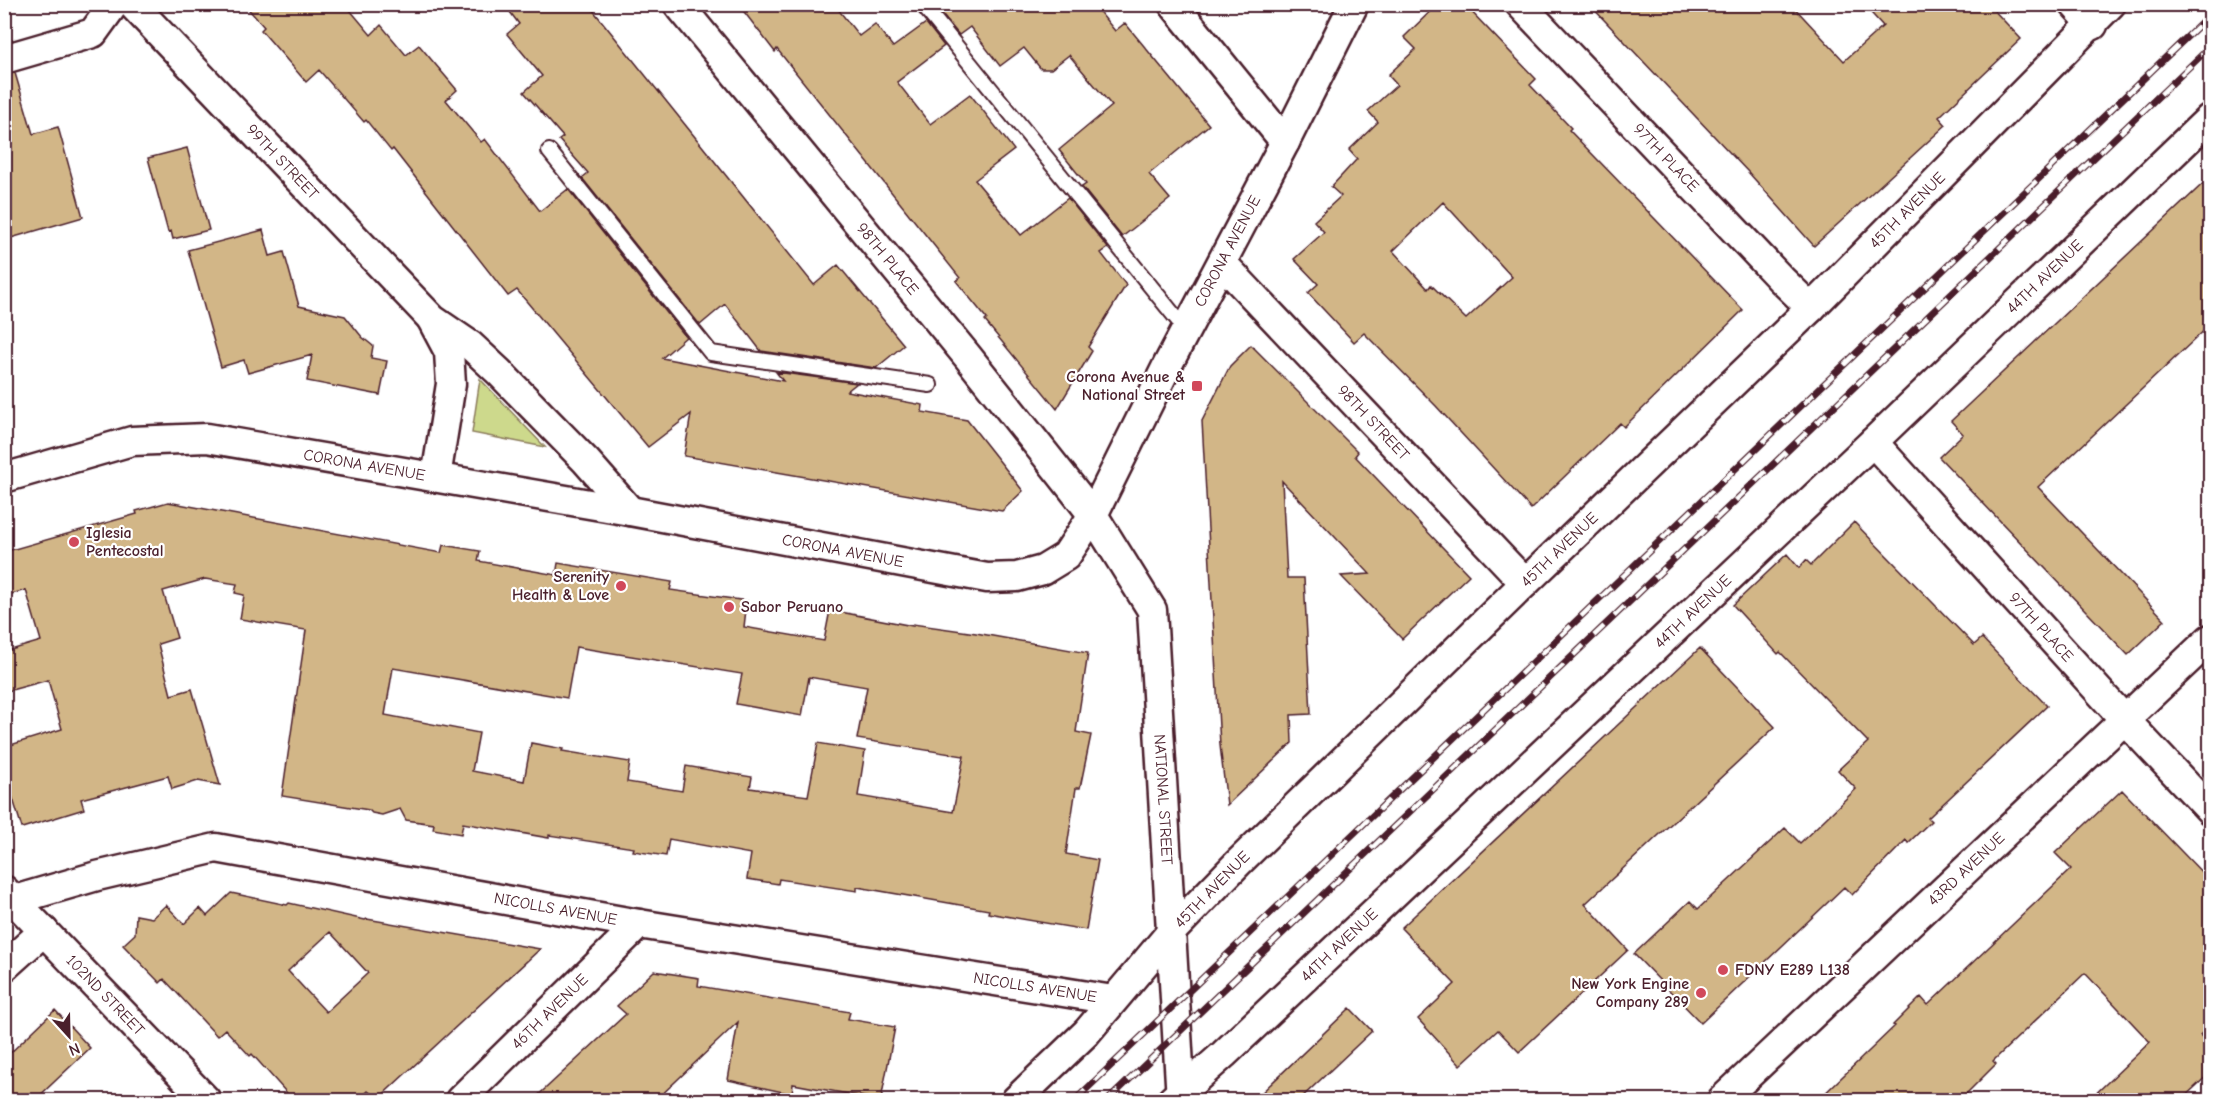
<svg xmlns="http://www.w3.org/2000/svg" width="2215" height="1105" font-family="'Comic Neue',sans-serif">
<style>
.green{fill:#cdd98c;stroke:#8c7c5c;stroke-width:1.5}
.building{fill:#d2b687;stroke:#4a1f2b;stroke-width:1.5;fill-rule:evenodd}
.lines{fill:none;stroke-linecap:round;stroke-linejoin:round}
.lane-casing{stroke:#4a1f2b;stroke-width:18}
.street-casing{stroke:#4a1f2b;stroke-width:33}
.lane{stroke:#fff;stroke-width:14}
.street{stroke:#fff;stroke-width:28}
.rail-casing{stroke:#4a1f2b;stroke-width:7}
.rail{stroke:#fff;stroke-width:4.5;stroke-dasharray:14;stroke-linecap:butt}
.poi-dot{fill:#d1495b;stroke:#fff;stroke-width:2}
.labels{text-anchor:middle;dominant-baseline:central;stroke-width:4.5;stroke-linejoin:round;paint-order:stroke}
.street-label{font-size:16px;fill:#4a1f2b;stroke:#fff}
.poi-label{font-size:16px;font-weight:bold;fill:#4a1f2b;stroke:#fff;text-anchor:end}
</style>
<rect width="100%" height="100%" fill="#fff"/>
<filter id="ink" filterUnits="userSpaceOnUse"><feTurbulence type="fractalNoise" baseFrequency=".0167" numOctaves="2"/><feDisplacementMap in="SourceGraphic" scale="12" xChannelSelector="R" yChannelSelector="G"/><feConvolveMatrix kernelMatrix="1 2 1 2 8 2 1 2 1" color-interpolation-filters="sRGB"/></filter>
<g filter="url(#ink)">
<!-- green -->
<path class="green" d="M480 379 545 447 472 433Z"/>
<!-- building -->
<path class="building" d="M244 4H345L371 35 381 25 406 55 419 45 457 90 446 100 481 142 485 139 540 211 568 189 686 337 662 358 783 381 776 372 857 383 847 391 923 405 922 412 967 420 1023 491 1002 511 684 456 691 414 648 447 517 290 508 296 393 149 391 151 366 120 364 122 319 70 306 82 261 30 264 27Z
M504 4H588L814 285 838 265 904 345 876 368 761 351 725 304 700 325 582 178 588 173 559 140 563 137 524 92 542 76 507 34 519 24Z
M738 4H834L859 36 875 24 893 47 926 23 944 46 897 82 930 124 970 94 1014 150 975 180 1021 235 1068 198 1108 248 1101 253 1126 285 1088 347 1092 351 1057 409 985 321 987 319 956 281 960 278 777 49 775 52Z
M948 4H1093L1115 31 1125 23 1209 125 1149 174 1170 199 1122 237 1082 187 1086 184 1059 150 1112 106 1069 55 1051 69H1041L1024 48 1000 66 970 27 959 35 939 11Z
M1438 4H1464L1536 79 1530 85 1571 128 1569 130 1743 310 1624 427 1620 423 1531 509 1436 406 1364 333 1354 342 1308 293 1318 284 1294 259 1324 232 1314 221 1341 196 1331 187 1357 159 1349 150 1378 122 1368 111 1397 85 1388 75 1416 49 1404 37ZM1443 202 1512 277 1466 319 1431 285 1428 289 1393 251Z
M1589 4H1791L1844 61 1883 26 1863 4H1988L2021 39 1939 117 1946 125 1814 246 1749 173Z
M15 73 33 134 58 127 83 217 4 240V75Z
M187 148 209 230 173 239 171 231 168 232 148 158Z
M2211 176V324L2038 487 2165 620 2128 655 1939 457 1963 434 1951 421Z
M263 230 270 256 284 252 299 306 345 316 362 337 373 346 371 358 387 361 380 395 307 381 312 355 248 373 244 360 221 367 188 250Z
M1251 345 1358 452 1355 456 1469 575 1402 639 1341 576 1370 574 1282 481 1287 578H1304L1311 714 1291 715 1292 743 1227 805 1220 745 1202 421 1230 366Z
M168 502 441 553 443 545 480 551 478 561 556 575 558 563 672 582 670 590 747 601 744 627 824 641 830 610 913 626V624L976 633 1088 653 1076 732 1091 735 1080 788H1076L1066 854 1098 860 1086 930 988 913 989 910 857 887V891L779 879 778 884 747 879 751 854 669 839 666 856 633 851 634 848 549 835V838L463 823 461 834 433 829 434 824 406 820 400 809 382 815 372 813 369 810 282 796 306 630 240 619 244 595 235 593 237 584 205 579 163 591 177 638 158 644 171 695 192 689 220 785 198 781 172 789 168 776 81 799 84 809 22 828 4 770V747L62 729 48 680 4 692V652L41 641 26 590 4 596V552L137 514 136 511ZM576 647 742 674 736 704 802 716 809 677 867 687 857 739 964 756 953 812 858 796 865 751 818 743 808 796 750 788 752 777 686 766 682 791 627 782 630 762 562 751 563 749 531 743 524 781 472 771 479 733 385 715 393 668 567 698Z
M1854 522 1974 645 1982 638 2047 706 1928 818 1931 821 1908 843 1906 840 1852 895 1844 887 1701 1023 1634 954 1690 901 1698 909 1785 828 1800 843 1856 789 1838 770 1868 742 1780 652 1778 654 1733 605 1787 554 1799 568 1806 560 1811 565Z
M1700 648 1775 727 1585 904 1628 950 1519 1052 1498 1030 1460 1065 1418 1019 1455 984 1401 928Z
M2122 790 2211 882V1024L2200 1035 2211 1046V1072L2180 1101H2088L2150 1042 2085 973 1993 1061 1996 1064 1959 1101H1817L1895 1026 1893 1025 1921 997 1928 1005 2071 869 2055 853Z
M231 893 287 905 289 903 365 920 367 919 540 949 378 1099 368 1091 358 1101H294L252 1054 250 1056 225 1029 217 1036 164 979 160 983 123 945 135 934 136 915 152 918 166 905 184 924 200 908 207 916ZM330 932 368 973 326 1012 288 971Z
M654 971 699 978 698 986 850 1012 848 1019 895 1027 881 1100 793 1084 792 1094 728 1080 738 1022 655 1101H532L626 1014 617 1006Z
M1350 1008 1372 1031 1298 1101H1253Z
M55 1010 90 1048 34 1101H4V1059Z"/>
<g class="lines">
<!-- lane casing -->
<g class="lane-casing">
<path id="lane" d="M922 4 1186 330
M549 151 711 353 930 385"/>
</g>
<!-- street casing -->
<g class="street-casing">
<g id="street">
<path id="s1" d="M132 4 432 319 470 345 499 372 586 461 630 511"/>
<path id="s2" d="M678 4 968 357 1060 473 1093 515 1152 610 1181 1100"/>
<path d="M1173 4 1285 142"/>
<path id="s3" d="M1520 4 1781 279 1811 308"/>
<path d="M2074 4 2093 25"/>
<path d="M4 59 93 33 114 4"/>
<path id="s4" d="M1222 263 1525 583"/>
<path d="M432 320 449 352 451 384 436 477"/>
<path id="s5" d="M1873 442 2125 720 2210 810"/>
<path id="s6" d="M4 478 132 441 207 438 630 511 987 578 1017 577 1043 570 1066 556 1093 515 1167 366 1285 142 1354 4"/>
<path id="s7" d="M4 890 206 1100"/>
<path id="s8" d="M4 903 97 876 216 848 639 924 1113 1000"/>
<path d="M4 967 44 931"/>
<path id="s9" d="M460 1100 639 924"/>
<path id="s10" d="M1016 1100 1087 1032 1172 931 1238 863 1525 583 1811 308 2111 4"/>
<path id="s11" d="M1172 1100 1224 1054 1873 442 2210 118"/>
<path id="s12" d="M1722 1100 2210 639"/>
</g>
</g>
<!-- lane -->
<use href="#lane" class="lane"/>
<!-- street -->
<use href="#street" class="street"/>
<!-- rail casing -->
<g class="rail-casing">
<path id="rail" d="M1075 1100 2210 15
M1108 1100 2210 47"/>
</g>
<!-- rail -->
<use href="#rail" class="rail"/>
</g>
</g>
<!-- markers -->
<g class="poi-dot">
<rect x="1191" y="380" width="12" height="12" rx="3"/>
<circle cx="74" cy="542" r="6"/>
<circle cx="621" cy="586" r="6"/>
<circle cx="729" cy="607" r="6"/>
<circle cx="1723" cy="970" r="6"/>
<circle cx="1701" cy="993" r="6"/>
</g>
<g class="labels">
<!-- street labels -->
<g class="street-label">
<text stroke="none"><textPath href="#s3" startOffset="212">97TH PLACE</textPath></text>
<text stroke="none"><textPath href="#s1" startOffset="218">99TH STREET</textPath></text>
<text stroke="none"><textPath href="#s10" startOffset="1260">45TH AVENUE</textPath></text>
<text stroke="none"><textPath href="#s6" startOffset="1430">CORONA AVENUE</textPath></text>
<text stroke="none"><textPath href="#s2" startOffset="330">98TH PLACE</textPath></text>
<text stroke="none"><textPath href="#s11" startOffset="1200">44TH AVENUE</textPath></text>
<text stroke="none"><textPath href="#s4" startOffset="220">98TH STREET</textPath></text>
<text stroke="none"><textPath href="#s6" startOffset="368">CORONA AVENUE</textPath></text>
<text stroke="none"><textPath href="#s10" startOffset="774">45TH AVENUE</textPath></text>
<text stroke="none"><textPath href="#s6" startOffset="854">CORONA AVENUE</textPath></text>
<text stroke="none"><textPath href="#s11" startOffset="714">44TH AVENUE</textPath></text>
<text stroke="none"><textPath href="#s5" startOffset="250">97TH PLACE</textPath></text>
<text stroke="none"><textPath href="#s2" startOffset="960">NATIONAL STREET</textPath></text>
<text stroke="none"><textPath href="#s12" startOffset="336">43RD AVENUE</textPath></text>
<text stroke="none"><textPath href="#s10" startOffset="288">45TH AVENUE</textPath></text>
<text stroke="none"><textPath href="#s8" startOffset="564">NICOLLS AVENUE</textPath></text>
<text stroke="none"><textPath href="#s11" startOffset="228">44TH AVENUE</textPath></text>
<text stroke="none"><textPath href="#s8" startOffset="1050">NICOLLS AVENUE</textPath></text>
<text stroke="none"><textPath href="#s7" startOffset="146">102ND STREET</textPath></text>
<text stroke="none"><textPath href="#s9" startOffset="126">46TH AVENUE</textPath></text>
</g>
<!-- poi labels -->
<g class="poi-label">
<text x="1185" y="377">Corona Avenue &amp;<tspan x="1185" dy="18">National Street</tspan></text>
<text x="86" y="533" text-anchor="start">Iglesia<tspan x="86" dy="18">Pentecostal</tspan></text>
<text x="609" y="577">Serenity<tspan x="609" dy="18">Health &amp; Love</tspan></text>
<text x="741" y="607" text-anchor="start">Sabor Peruano</text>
<text x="1735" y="970" text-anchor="start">FDNY E289 L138</text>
<text x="1689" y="984">New York Engine<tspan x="1689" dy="18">Company 289</tspan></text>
</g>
</g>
<!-- margin -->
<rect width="2215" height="1105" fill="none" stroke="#fff" stroke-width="24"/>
<rect x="12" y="12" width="2191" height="1081" fill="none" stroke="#4a1f2b" stroke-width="2" filter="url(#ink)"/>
<!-- north arrow -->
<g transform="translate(69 1036) rotate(158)" stroke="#ffffff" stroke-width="4.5" paint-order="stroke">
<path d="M0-4.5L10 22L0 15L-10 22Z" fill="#4a1f2b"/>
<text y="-9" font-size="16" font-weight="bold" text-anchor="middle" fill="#4a1f2b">N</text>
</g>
</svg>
